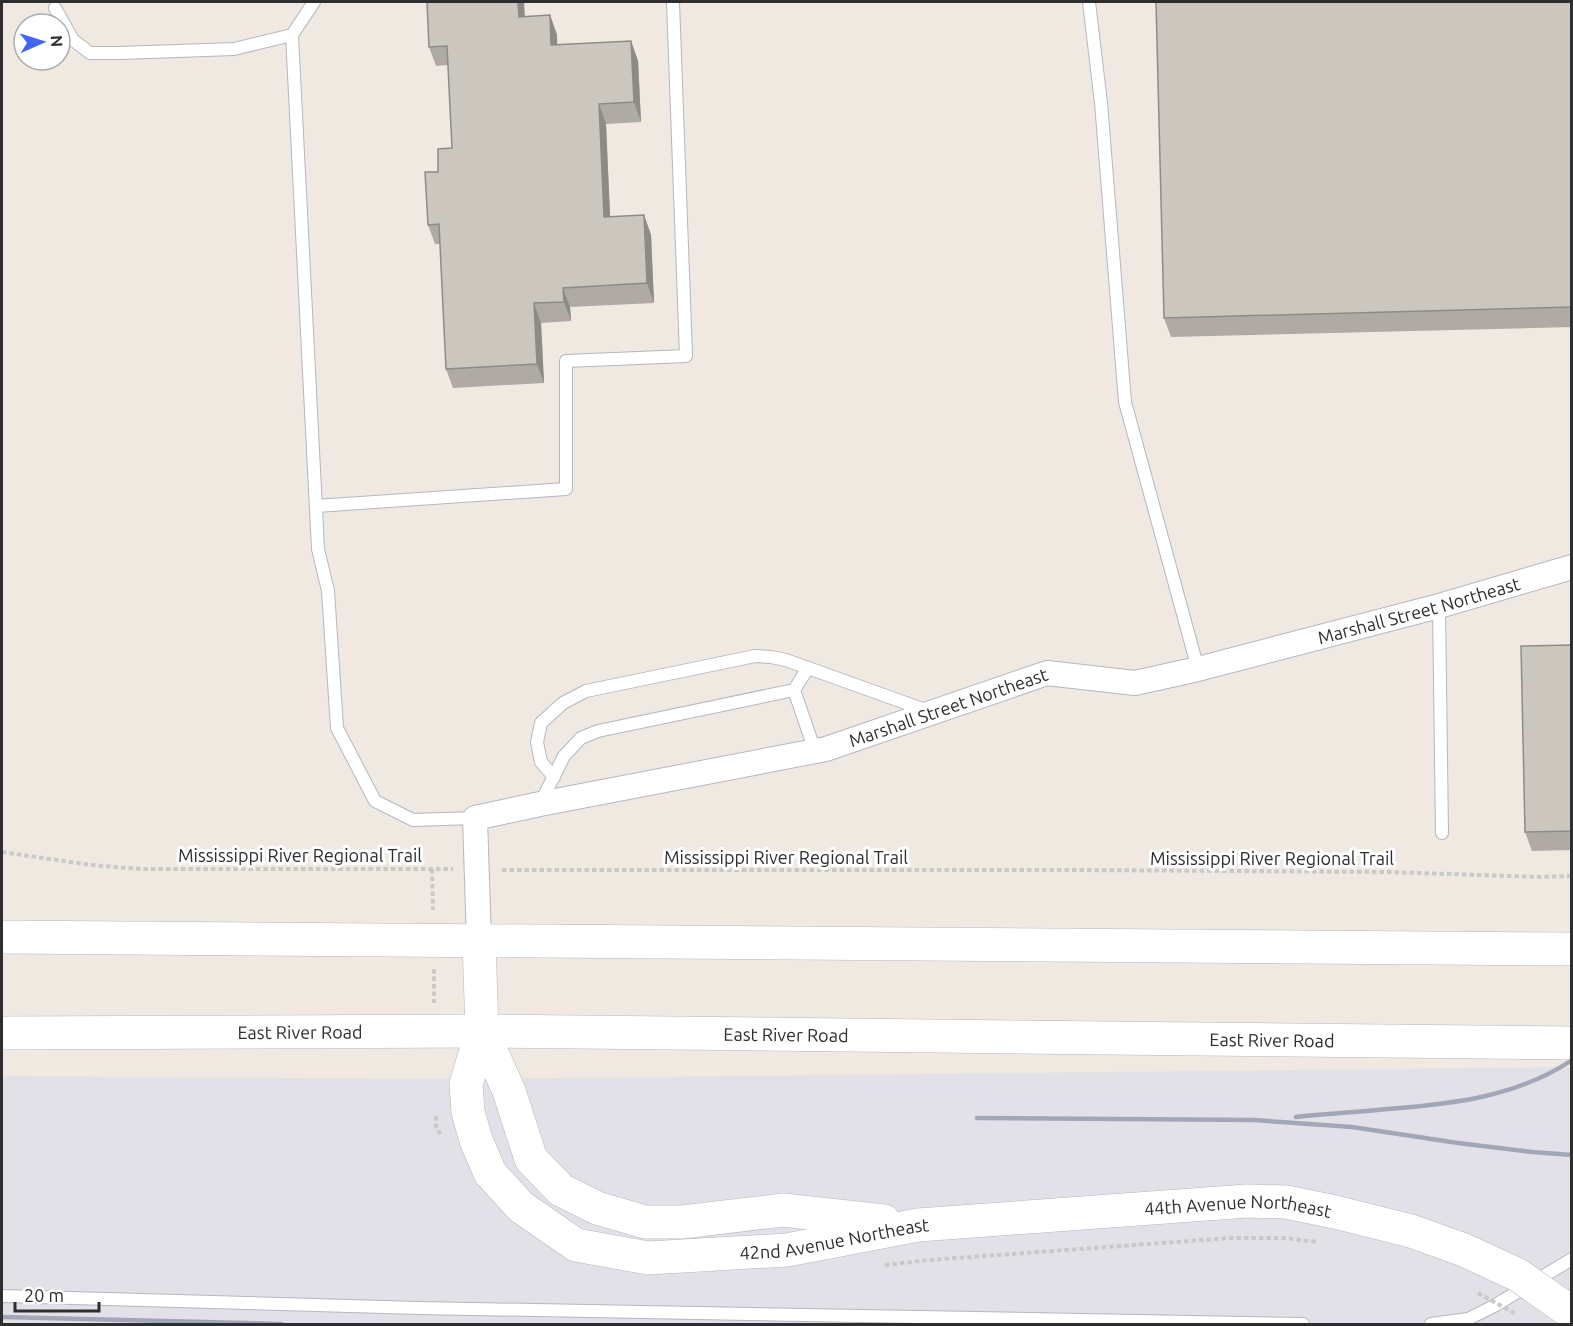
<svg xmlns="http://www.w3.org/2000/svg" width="1573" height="1326" font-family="Ubuntu,sans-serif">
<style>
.industrial{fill:#e3e1e8}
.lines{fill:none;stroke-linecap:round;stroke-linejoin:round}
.lane-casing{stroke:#b4b7c1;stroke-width:14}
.street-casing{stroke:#b4b7c1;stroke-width:26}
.secondary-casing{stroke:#b4b7c1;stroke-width:34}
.path{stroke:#c9c9c9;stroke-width:4;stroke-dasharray:4.5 3;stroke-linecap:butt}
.lane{stroke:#fff;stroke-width:12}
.street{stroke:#fff;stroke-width:24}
.secondary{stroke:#fff;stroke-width:33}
.rail{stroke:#a3a6b8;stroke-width:4.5}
.secondary-bridge-casing{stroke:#b4b7c1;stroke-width:34;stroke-linecap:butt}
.path-bridge{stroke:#c9c9c9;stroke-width:4;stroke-dasharray:4.5 3;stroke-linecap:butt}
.secondary-bridge{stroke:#fff;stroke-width:33}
.wall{fill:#afaba4}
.shaded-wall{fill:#8e8b86}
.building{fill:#cbc7bf;stroke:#8e8b86;stroke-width:1.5}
.labels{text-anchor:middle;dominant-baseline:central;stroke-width:6;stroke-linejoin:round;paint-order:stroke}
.street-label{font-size:18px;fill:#2e2e2e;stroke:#fff}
</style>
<rect width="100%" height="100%" fill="#efe9e1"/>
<!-- industrial -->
<path class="industrial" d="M1571 1067V1324H2V1076L456 1079Z"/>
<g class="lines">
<!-- lane casing -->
<g class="lane-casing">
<path id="lane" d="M314 2 292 35 318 549 328 591 337 728 375 801 413 820 475 818
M1089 2 1101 103 1125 402 1198 669
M55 8 73 40 90 53H120L234 49 292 35
M316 506 566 489V361L686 356 673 2
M1439 606 1442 833
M794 690 815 751
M554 777 541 762 537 742 541 723 563 703 586 691 755 656 771 657 786 660 928 711
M540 804 564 756 581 738 598 731 794 690 808 668
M2 1296 419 1308 1303 1324
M1431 1324 1468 1319 1494 1306 1572 1259"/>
</g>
<!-- street casing -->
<g class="street-casing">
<g id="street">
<path id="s1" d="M479 941 475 818 540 804 826 749 1047 673 1135 683 1198 669 1439 606 1572 567"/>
</g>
</g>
<!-- secondary casing -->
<g class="secondary-casing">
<g id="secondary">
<path d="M2 937 1572 949"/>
<path id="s2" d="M479 941 482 1031 466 1084 468 1112 476 1140 490 1173 521 1207 576 1245 648 1258 787 1250 918 1225 1247 1201 1286 1202 1335 1212"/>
<path d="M482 1031 509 1091 531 1159 561 1190 597 1208 645 1222H682L783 1210 884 1221"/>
<path id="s3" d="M2 1033 482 1031 1572 1043"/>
</g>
</g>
<!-- path -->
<path class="path" d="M2 852 91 865 141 869H453
M432 869 433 910
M502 870H1073L1389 872 1539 877 1572 876
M434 969V1003
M436 1116V1127L442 1137
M885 1265 929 1260 1231 1238H1285L1317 1242"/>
<!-- lane -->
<use href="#lane" class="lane"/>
<!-- street -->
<use href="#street" class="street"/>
<!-- secondary -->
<use href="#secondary" class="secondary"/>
<!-- rail -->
<path class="rail" d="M1296 1117C1326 1114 1357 1112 1388 1109 1452 1104 1517 1097 1572 1060
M977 1118 1254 1120 1352 1127 1458 1143 1532 1152 1572 1155
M2 1317 282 1324"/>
<!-- secondary-bridge casing -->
<g class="secondary-bridge-casing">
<path id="secondary-bridge" d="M1335 1212 1411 1231 1464 1250 1518 1275 1572 1313"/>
</g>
<!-- path-bridge -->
<path class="path-bridge" d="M1478 1293 1516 1314"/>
<!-- secondary-bridge -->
<use href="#secondary-bridge" class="secondary-bridge"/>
</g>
<!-- wall -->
<path class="wall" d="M1572 2V327L1171 337 1164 318Z
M550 15 557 35V45L631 41 638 61 641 122 606 124 610 217 644 215 651 235 654 303 570 307 571 321 541 323 544 383 453 388 446 369 440 244H435L428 225 438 172 452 148 448 65 436 66 429 47 525 17Z
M1572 645V850L1532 851 1525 832Z"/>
<!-- shaded-wall -->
<path class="shaded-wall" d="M518 2H524L526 36 519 17Z
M550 15 557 35 558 65 551 45Z
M631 41 638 61 641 122 634 102Z
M599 104 606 124 611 237 604 217Z
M644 215 651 235 654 303 647 283Z
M563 288 570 307 571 321 564 302Z
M534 303 541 323 544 383 537 364Z"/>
<!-- building -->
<path class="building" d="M427 2H518L519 17 550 15 551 45 631 41 634 102 599 104 604 217 644 215 647 283 563 288 564 302 534 303 537 364 446 369 439 224 428 225 425 172H438V149L452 148 447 46 429 47Z
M1156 2H1572V307L1164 318Z
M1572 645V831L1525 832 1521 646Z"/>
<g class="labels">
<!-- street labels -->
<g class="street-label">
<text stroke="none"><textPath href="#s1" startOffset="1096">Marshall Street Northeast</textPath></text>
<text stroke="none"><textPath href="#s1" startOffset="610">Marshall Street Northeast</textPath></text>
<text x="300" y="855">Mississippi River Regional Trail</text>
<text x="786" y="857">Mississippi River Regional Trail</text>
<text x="1272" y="858">Mississippi River Regional Trail</text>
<text stroke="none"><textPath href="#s3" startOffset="298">East River Road</textPath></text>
<text stroke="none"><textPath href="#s3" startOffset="784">East River Road</textPath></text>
<text stroke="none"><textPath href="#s3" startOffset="1270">East River Road</textPath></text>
<text stroke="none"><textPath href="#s2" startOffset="1018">44th Avenue Northeast</textPath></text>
<text stroke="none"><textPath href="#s2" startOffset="612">42nd Avenue Northeast</textPath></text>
</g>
</g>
<!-- border -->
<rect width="1573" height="1326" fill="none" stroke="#2e2e2e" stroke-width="6"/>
<!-- north arrow -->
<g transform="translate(42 42) rotate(87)"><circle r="28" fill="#ffffff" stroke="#ababab" stroke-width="1.5"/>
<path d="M0-4.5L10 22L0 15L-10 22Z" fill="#4264fb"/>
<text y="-9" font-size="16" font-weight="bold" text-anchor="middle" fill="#2e2e2e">N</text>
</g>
<!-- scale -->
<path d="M15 1302v9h84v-9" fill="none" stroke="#2e2e2e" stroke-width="3"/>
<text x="24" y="1302" font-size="18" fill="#2e2e2e" stroke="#ffffff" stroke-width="4.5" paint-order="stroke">20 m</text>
</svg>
